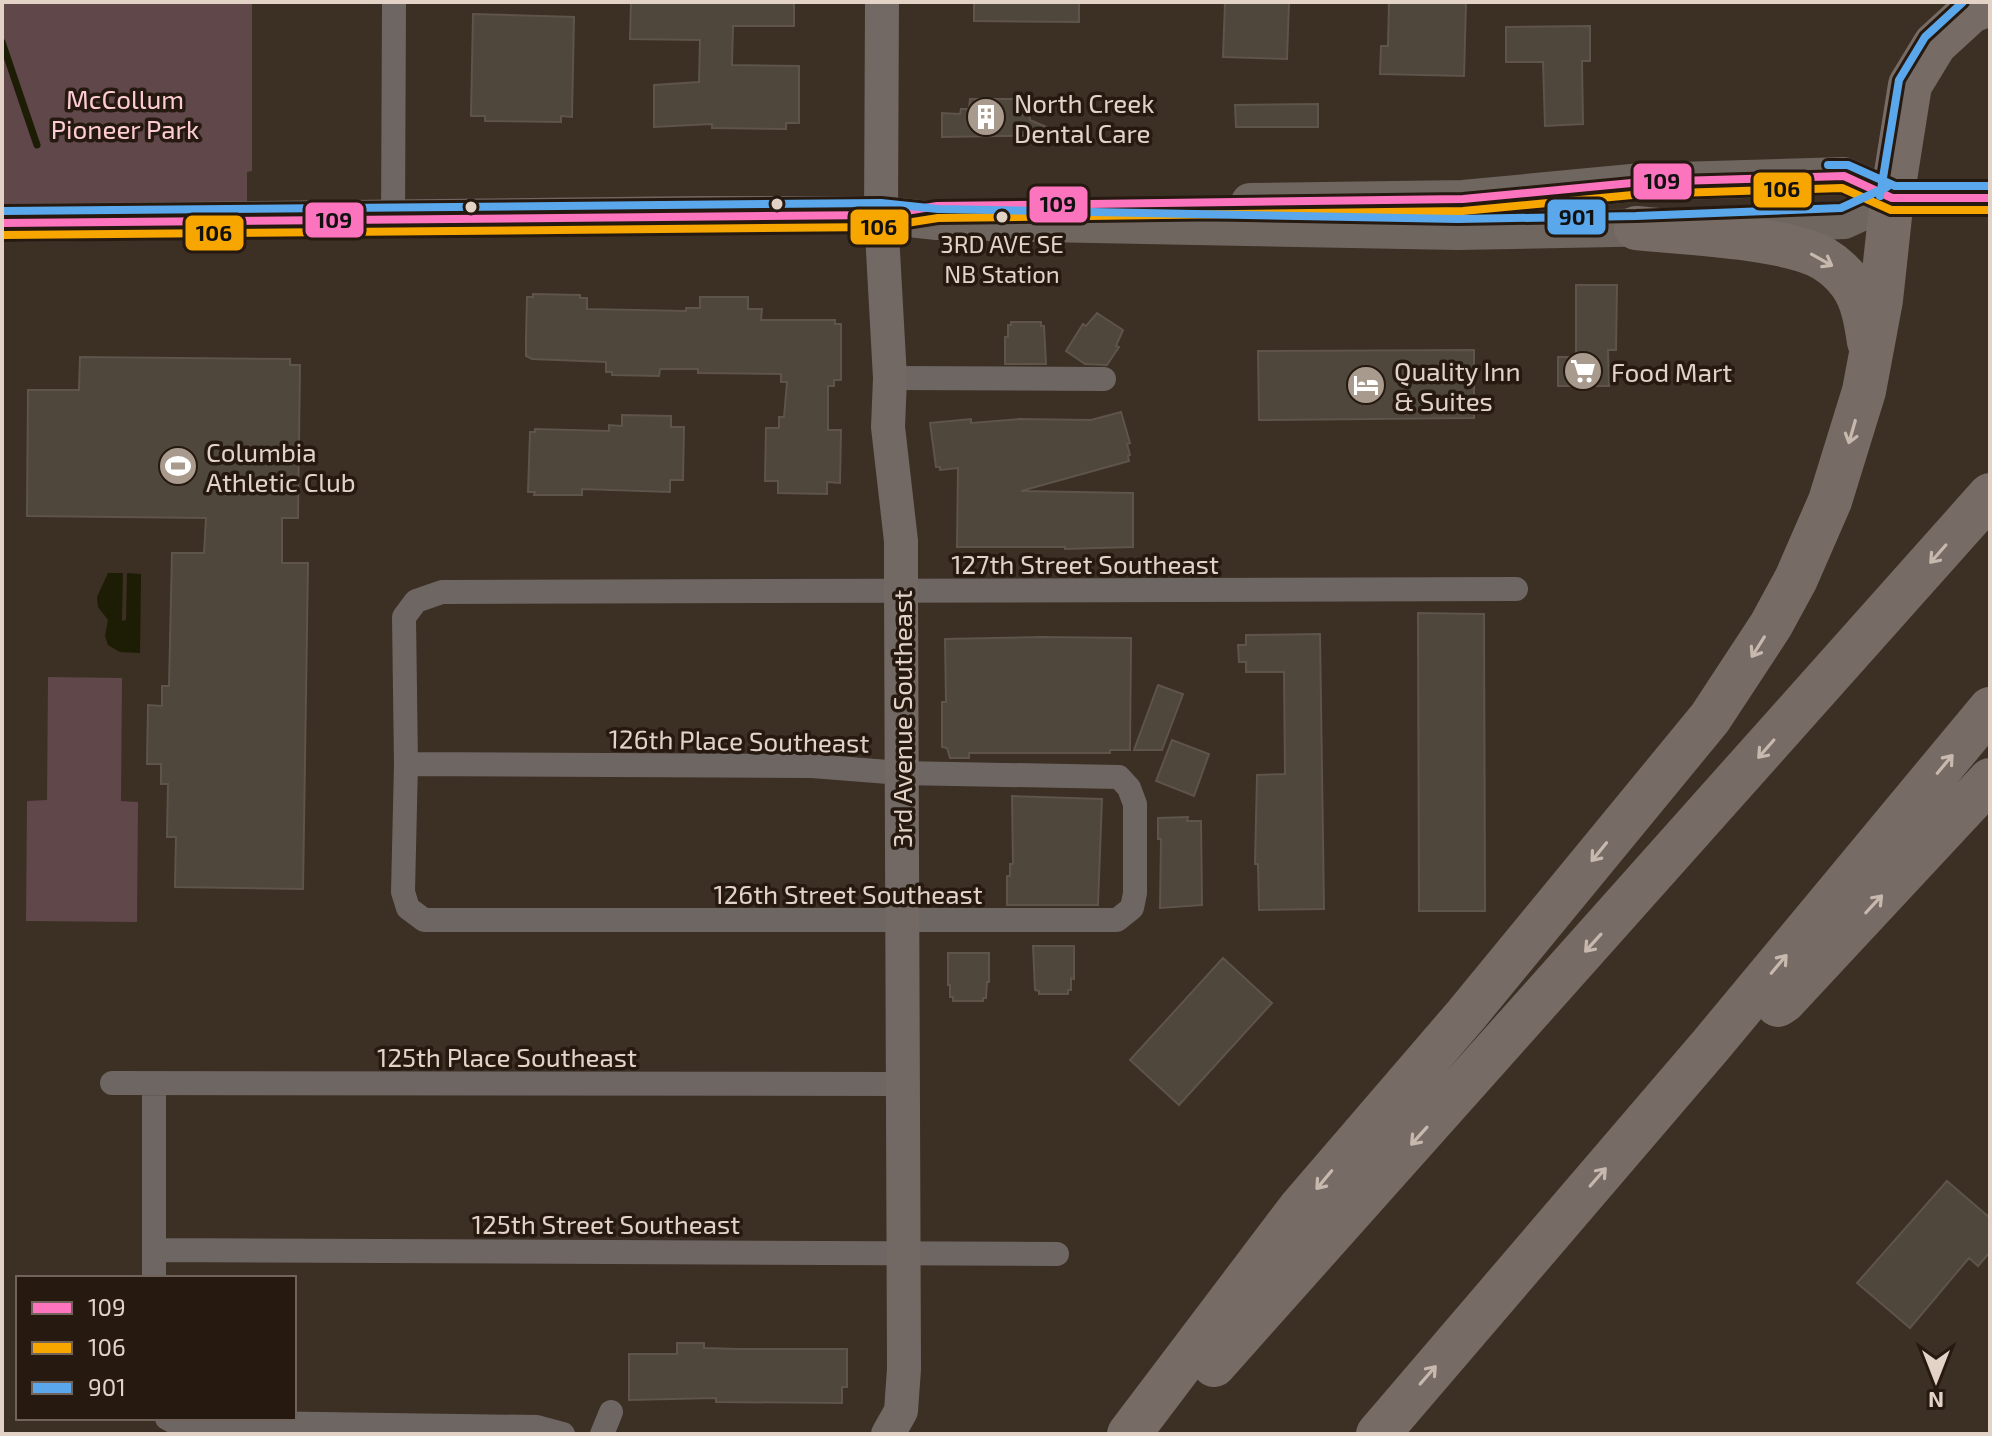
<svg xmlns="http://www.w3.org/2000/svg" width="1992" height="1436" font-family="'Exo 2',sans-serif">
<style>
.green{fill:#5f474a}
.water{fill:#1d1c05}
.lines{fill:none;stroke-linecap:round;stroke-linejoin:round}
.stream{stroke:#1d1c05;stroke-width:7}
.building{fill:#4f473c;stroke:#5e5449;stroke-width:2}
.street{stroke:#6e6663;stroke-width:24}
.secondary{stroke:#726964;stroke-width:34}
.primary{stroke:#706660;stroke-width:38}
.highway{stroke:#776b65;stroke-width:44}
.bus-1-casing{stroke:#251910;stroke-width:14}
.bus-2-casing{stroke:#251910;stroke-width:14}
.bus-3-casing{stroke:#251910;stroke-width:14}
.bus-1{stroke:#fc73be;stroke-width:8}
.bus-2{stroke:#f7a600;stroke-width:8}
.bus-3{stroke:#5aa8eb;stroke-width:8}
.oneway{stroke:#c8b9ae}
.bus-dot{fill:#e3d3c7;stroke:#251910;stroke-width:3}
.labels{text-anchor:middle;dominant-baseline:central;stroke-width:7;stroke-linejoin:round;paint-order:stroke}
.bus-label{font-size:24px;fill:#e3d3c7;stroke:#251910}
.park-label{font-size:26px;fill:#feccd4;stroke:#251910}
.poi-label{font-size:26px;fill:#e3d3c7;stroke:#251910;text-anchor:start}
.street-label{font-size:26px;fill:#e3d3c7;stroke:#251910}
.line-badge{stroke:#251910;stroke-width:3}
.pale-badge-label{font-size:22px;text-anchor:middle;font-weight:bold;fill:#111}
</style>
<rect width="100%" height="100%" fill="#3c2f24"/>
<!-- green -->
<path class="green" d="M2 2H252V171L247 172V220L2 223Z
M48 677 122 678 121 801 138 802 137 922 26 921 27 801 47 800Z"/>
<!-- water -->
<path class="water" d="M108 573H123L122 621 126 620 127 573 141 574 140 653 120 652 108 645 105 636 108 620 98 607 97 597Z"/>
<g class="lines">
<!-- stream -->
<path class="stream" d="M2 42 37 145"/>
</g>
<!-- building -->
<path class="building" d="M631 2H794V26H733L732 65 799 66V123H786V129L712 128V124L654 127V85L699 82 700 40 630 39Z
M974 2H1079V22L974 21Z
M1225 2H1289L1287 59 1223 57Z
M1389 2H1466L1464 76 1380 74 1381 46H1388Z
M473 14 574 17 572 117 561 116V122L485 121V116H471Z
M1590 26V61H1582L1583 124 1545 126 1543 62H1506V27Z
M970 99H1028L1030 120 1065 135 942 137V113L960 114 961 109H969Z
M1318 104V127H1236L1235 105Z
M1576 285H1617L1616 350H1608L1609 386H1558V357H1576Z
M533 294 580 295V298H587V309L686 311V308H700V297H748V309H762L761 320H835V324H841V380H834V386H828V430H841L840 483 827 482V494L778 493V481H765L766 428H779V417H784L787 382H781V374L698 373V369H660L659 376 612 375V372H606V362L532 359 526 356V339L527 297H533Z
M1097 313 1123 330 1116 346 1119 347 1107 365 1085 364 1066 351 1083 324 1086 326Z
M1011 322H1041V326H1044L1046 364H1005V337H1008V325H1011Z
M1474 350V418L1259 420 1258 351Z
M80 357 290 359V365H300L298 518H282V563H308L303 889 175 887 176 837H167L168 784H161V764H147L148 705 162 706V686H169L172 553H204L206 518 27 516 28 390H79Z
M1121 412 1130 443 1127 444 1130 455 1128 456 1129 461 1021 491 1133 493V547L1065 549V547H957L958 468 940 470V467H936L930 423 971 419V423L1020 419 1091 420Z
M622 415 671 416V427H684L683 480H670V492L582 489V495H534L535 492H528L530 432H535V429L609 431V425L622 426Z
M1418 613 1484 614 1485 911H1419Z
M1320 634 1324 909 1259 910 1258 864H1255L1257 775 1285 774 1284 672H1246V662H1239L1238 645H1246V635Z
M1041 637 1131 638 1130 750H1110V753H969V758H950L947 748 942 747V702H946L945 639Z
M1158 685 1183 694 1162 750H1134Z
M1172 740 1209 754 1194 796 1156 781Z
M1012 796 1102 799 1098 905H1007V876H1010V864H1013Z
M1188 817 1187 821H1201L1202 905 1160 908 1161 839H1158V818Z
M1033 946H1074V979L1071 978V990H1068V994H1039V991L1035 990Z
M948 953H989V982H987L986 998H983V1001H953V997H950V985H948Z
M1223 958 1272 1003 1179 1105 1130 1060Z
M1947 1181 1990 1218V1252L1978 1266 1969 1258 1910 1328 1857 1283Z
M677 1343H704V1348L739 1349H847V1387H842V1403L716 1402V1398L629 1400V1354H677Z"/>
<g class="lines">
<!-- street -->
<path class="street" d="M393 220 394 2
M890 378 1104 379
M406 764 812 766 901 773 1119 777 1129 788 1135 804V893L1132 908 1117 920H424L408 908 403 892 406 764 404 617 416 601 442 592 1516 589
M112 1083 902 1084
M154 1084V1278
M155 1250 1057 1254
M167 1418 174 1422 537 1427 563 1434
M602 1434 611 1412"/>
<!-- secondary -->
<path class="secondary" d="M882 2 881 215 890 378 888 427 901 541V590L904 1369 901 1411 888 1434"/>
<!-- primary -->
<path class="primary" d="M1250 202 1463 199 1642 182 1844 176 1892 198H1990
M2 223 698 215H881L937 221 1458 231 1666 227
M1732 225 1844 220 1892 198"/>
<!-- highway -->
<path class="highway" d="M1636 228C1683 233 1787 237 1824 259 1834 265 1844 274 1851 284 1863 301 1866 322 1869 342
M1778 1005 1784 1001 1990 780
M1214 1365 1990 495
M1129 1434 1300 1208 1466 1015 1710 718 1771 625 1796 579 1830 501 1864 391 1881 300 1892 198 1910 85 1935 44 1971 11 1990 4
M1378 1434 1711 1045 1990 709"/>
<!-- bus-1 casing -->
<g class="bus-1-casing">
<path id="bus-1" d="M2 223 881 215 937 206 1463 199 1642 182 1844 176 1892 198H1990"/>
</g>
<!-- bus-2 casing -->
<g class="bus-2-casing">
<path id="bus-2" d="M2 235 881 227 938 218 1463 211 1643 194 1842 188 1891 210H1990"/>
</g>
<!-- bus-3 casing -->
<g class="bus-3-casing">
<path id="bus-3" d="M1828 165H1848L1895 186H1990
M1880 196 1899 80 1925 37 1963 2
M2 211 881 203 938 209 1458 219 1636 216 1841 208 1887 187"/>
</g>
<!-- bus-1 -->
<use href="#bus-1" class="bus-1"/>
<!-- bus-2 -->
<use href="#bus-2" class="bus-2"/>
<!-- bus-3 -->
<use href="#bus-3" class="bus-3"/>
</g>
<!-- one-way arrows -->
<defs><path id="oneway-shaft" d="M-6 0H5M1.5-3L5.5 0L1.5 3" fill="none" stroke-width="1.6" stroke-linecap="round" stroke-linejoin="round" transform="scale(2)"/></defs>
<g class="oneway">
<use href="#oneway-shaft" transform="translate(1822 260) rotate(29)"/>
<use href="#oneway-shaft" transform="translate(1852 432) rotate(106)"/>
<use href="#oneway-shaft" transform="translate(1938 554) rotate(131)"/>
<use href="#oneway-shaft" transform="translate(1758 647) rotate(122)"/>
<use href="#oneway-shaft" transform="translate(1766 749) rotate(131)"/>
<use href="#oneway-shaft" transform="translate(1945 764) rotate(-50)"/>
<use href="#oneway-shaft" transform="translate(1599 852) rotate(129)"/>
<use href="#oneway-shaft" transform="translate(1874 904) rotate(-47)"/>
<use href="#oneway-shaft" transform="translate(1593 943) rotate(132)"/>
<use href="#oneway-shaft" transform="translate(1779 964) rotate(-50)"/>
<use href="#oneway-shaft" transform="translate(1419 1136) rotate(132)"/>
<use href="#oneway-shaft" transform="translate(1598 1177) rotate(-49)"/>
<use href="#oneway-shaft" transform="translate(1324 1180) rotate(130)"/>
<use href="#oneway-shaft" transform="translate(1428 1375) rotate(-49)"/>
</g>
<!-- icons -->
<defs>
<g id="building-disc" transform="scale(2)"><circle r="9.5" fill="#a99a8e" stroke="#251910"/><path d="M-4-6H4V6H1V3H-1V6H-4ZM-2.5-4.3h1.7v1.8h-1.7ZM.8-4.3h1.7v1.8H.8ZM-2.5-1h1.7V.8h-1.7ZM.8-1h1.7V.8H.8Z" fill="#fff"/></g>
<g id="supermarket-disc" transform="scale(2)"><circle r="9.5" fill="#a99a8e" stroke="#251910"/><path d="M-6-5.5h2.5l.6 2H6L4.5 2H-2.5L-4.4-4H-6ZM-1.5 3.2a1.3 1.3 0 1 0 .1 0ZM3 3.2a1.3 1.3 0 1 0 .1 0Z" fill="#fff"/></g>
<g id="hotel-disc" transform="scale(2)"><circle r="9.5" fill="#a99a8e" stroke="#251910"/><path d="M-6-4.5h1.5V1H6V5H4.5V3h-9V5H-6ZM-4 0a1.8 1.8 0 1 1 3.6 0ZM.5 0V-2.5h3Q6-2.5 6 0Z" fill="#fff"/></g>
<g id="stadium-disc" transform="scale(2)"><circle r="9.5" fill="#a99a8e" stroke="#251910"/><path d="M0-5a6.5 5 0 1 0 0 10a6.5 5 0 1 0 0-10ZM-3.5-1.8h7v3.6h-7Z" fill="#fff"/></g>
</defs>
<g fill-rule="evenodd">
<use href="#building-disc" x="986" y="117"/>
<use href="#supermarket-disc" x="1583" y="371"/>
<use href="#hotel-disc" x="1366" y="385"/>
<use href="#stadium-disc" x="178" y="466"/>
</g>
<!-- markers -->
<g class="bus-dot">
<circle cx="777" cy="204" r="7"/>
<circle cx="471" cy="207" r="7"/>
<circle cx="1002" cy="217" r="7"/>
</g>
<g class="labels">
<!-- bus labels -->
<g class="bus-label">
<text x="1002" y="243">3RD AVE SE<tspan x="1002" dy="30">NB Station</tspan></text>
</g>
<!-- park labels -->
<g class="park-label">
<text x="125" y="98">McCollum<tspan x="125" dy="30">Pioneer Park</tspan></text>
</g>
<!-- poi labels -->
<g class="poi-label">
<text x="1014" y="102">North Creek<tspan x="1014" dy="30">Dental Care</tspan></text>
<text x="1394" y="370">Quality Inn<tspan x="1394" dy="30">&amp; Suites</tspan></text>
<text x="1611" y="371">Food Mart</text>
<text x="206" y="451">Columbia<tspan x="206" dy="30">Athletic Club</tspan></text>
</g>
<!-- street labels -->
<g class="street-label">
<text x="1085" y="563">127th Street Southeast</text>
<text transform="translate(901 719) rotate(-90)">3rd Avenue Southeast</text>
<text transform="translate(739 740) rotate(1)">126th Place Southeast</text>
<text x="848" y="893">126th Street Southeast</text>
<text x="507" y="1056">125th Place Southeast</text>
<text x="606" y="1223">125th Street Southeast</text>
</g>
</g>
<g class="line-badge">
<rect x="1632" y="162" width="61" height="39" rx="8" fill="#fc73be"/>
<rect x="1752" y="171" width="61" height="38" rx="8" fill="#f7a600"/>
<rect x="1028" y="185" width="61" height="39" rx="8" fill="#fc73be"/>
<rect x="1546" y="198" width="61" height="38" rx="8" fill="#5aa8eb"/>
<rect x="304" y="201" width="61" height="38" rx="8" fill="#fc73be"/>
<rect x="849" y="208" width="61" height="38" rx="8" fill="#f7a600"/>
<rect x="184" y="214" width="61" height="38" rx="8" fill="#f7a600"/>
</g>
<g class="pale-badge-label">
<text x="1662" y="189">109</text>
<text x="1782" y="197">106</text>
<text x="1058" y="212">109</text>
<text x="1577" y="225">901</text>
<text x="334" y="228">109</text>
<text x="879" y="235">106</text>
<text x="214" y="241">106</text>
</g>
<!-- border -->
<rect width="1992" height="1436" fill="none" stroke="#e3d3c7" stroke-width="8"/>
<!-- legend -->
<rect x="16" y="1276" width="280" height="144" fill="#251910" stroke="#716359" stroke-width="2"/>
<rect x="32" y="1302" width="40" height="12" fill="#fc73be" stroke="#716359" stroke-width="2"/>
<text x="88" y="1316" font-size="24" fill="#e3d3c7">109</text>
<rect x="32" y="1342" width="40" height="12" fill="#f7a600" stroke="#716359" stroke-width="2"/>
<text x="88" y="1356" font-size="24" fill="#e3d3c7">106</text>
<rect x="32" y="1382" width="40" height="12" fill="#5aa8eb" stroke="#716359" stroke-width="2"/>
<text x="88" y="1396" font-size="24" fill="#e3d3c7">901</text>
<!-- north arrow -->
<g transform="translate(1936 1380) rotate(180)" stroke="#251910" stroke-width="6" paint-order="stroke">
<path d="M0-6L14 30L0 20L-14 30Z" fill="#e3d3c7"/>
<text y="-12" font-size="22" font-weight="bold" text-anchor="middle" fill="#e3d3c7">N</text>
</g>
</svg>
